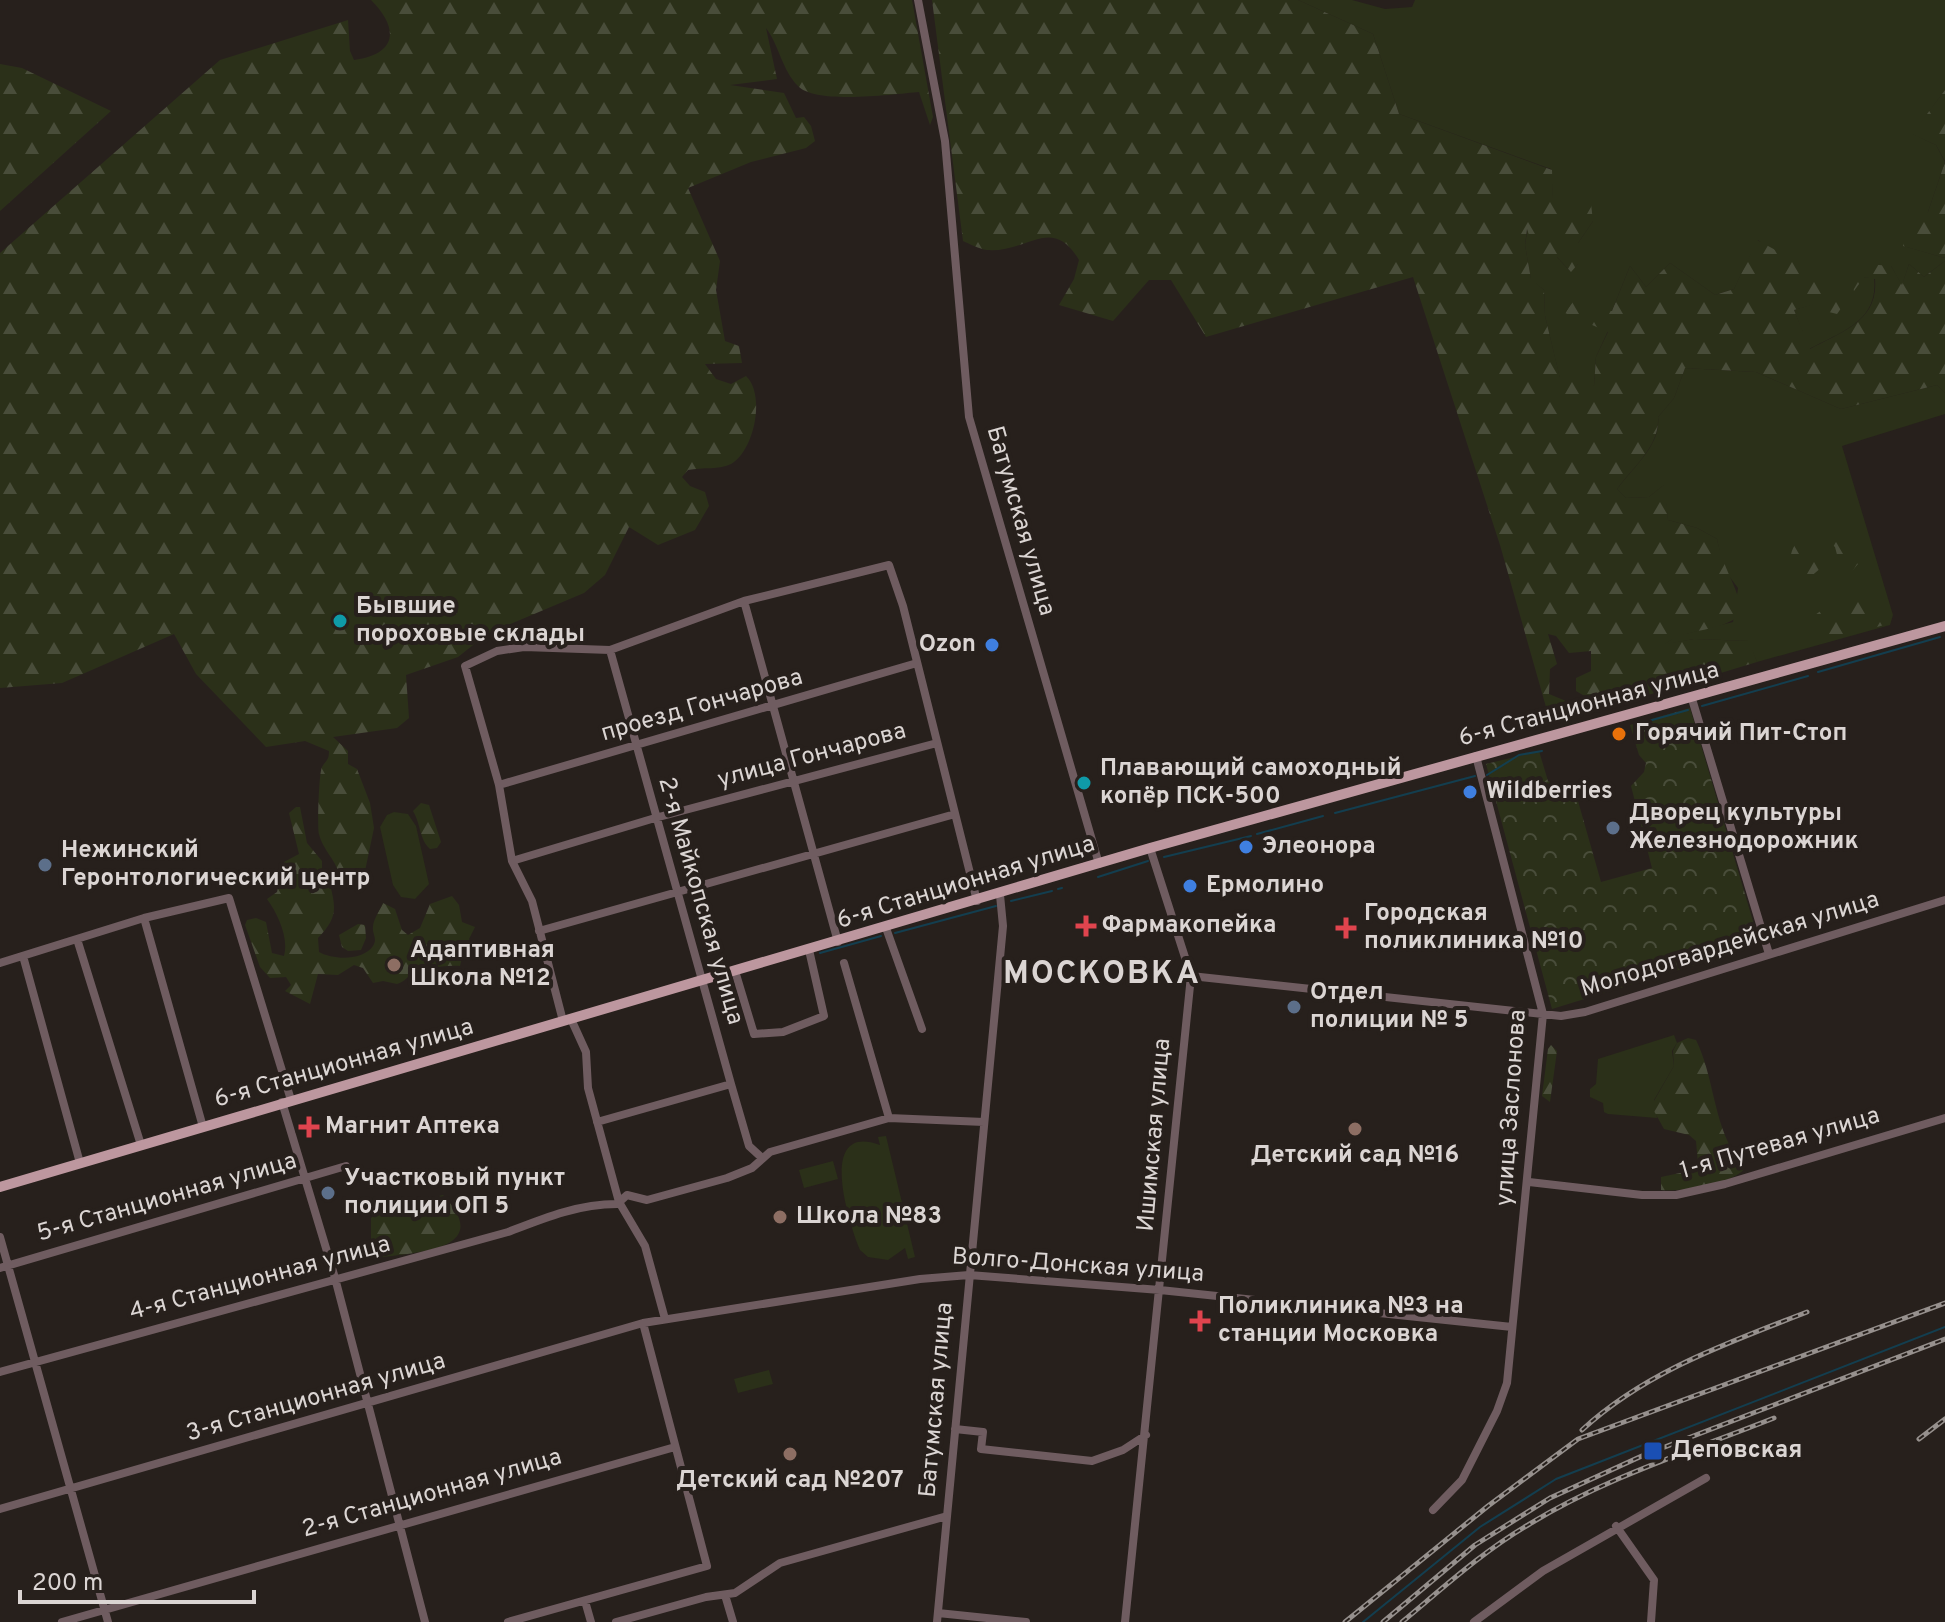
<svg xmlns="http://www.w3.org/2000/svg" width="1945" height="1622" font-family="Overpass,sans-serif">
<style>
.grass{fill:#2b3019}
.forest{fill:url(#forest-firs)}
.park{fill:url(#park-crowns)}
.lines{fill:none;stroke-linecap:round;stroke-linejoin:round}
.stream{stroke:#133e4f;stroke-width:2}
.minor{stroke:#6f5c60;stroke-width:8}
.major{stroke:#bd979f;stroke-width:10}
.rail-casing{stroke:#96908d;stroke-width:5}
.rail{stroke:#27201c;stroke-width:2;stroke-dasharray:6;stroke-linecap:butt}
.culture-dot{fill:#0f9aa8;stroke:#27201c;stroke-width:3}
.shop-dot{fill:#3f7fe0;stroke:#27201c;stroke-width:3}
.food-dot{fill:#e8710a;stroke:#27201c;stroke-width:3}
.service-dot{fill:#5c6f8a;stroke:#27201c;stroke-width:3}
.health-dot{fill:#e0444e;stroke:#27201c;stroke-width:3}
.education-dot{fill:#8d6e63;stroke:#27201c;stroke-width:3}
.transit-dot{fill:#1a4fb4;stroke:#27201c;stroke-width:3}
.labels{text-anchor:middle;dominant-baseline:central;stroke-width:8;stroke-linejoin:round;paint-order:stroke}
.street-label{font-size:24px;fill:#dbd5d3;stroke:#27201c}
.poi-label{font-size:24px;font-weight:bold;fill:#dbd5d3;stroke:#27201c;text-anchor:start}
.district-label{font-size:32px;font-weight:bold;letter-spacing:2px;fill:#dbd5d3;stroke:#27201c}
</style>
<defs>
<pattern id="forest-firs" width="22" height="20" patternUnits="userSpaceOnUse" patternTransform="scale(2)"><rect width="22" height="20" fill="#2b3019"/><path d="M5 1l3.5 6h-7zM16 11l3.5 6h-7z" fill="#494d3a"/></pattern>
<pattern id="park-crowns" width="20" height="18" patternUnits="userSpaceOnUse" patternTransform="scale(2)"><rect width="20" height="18" fill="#2b3019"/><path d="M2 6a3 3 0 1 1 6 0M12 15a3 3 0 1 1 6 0" fill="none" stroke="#494d3a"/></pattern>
</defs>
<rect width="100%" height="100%" fill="#27201c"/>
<!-- grass -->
<path class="grass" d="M1298 0H1352L1385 9 1412 7 1415 0H1945V90L1913 134 1936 145 1945 162 1928 212 1904 246 1945 258V261L1924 277 1909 264 1902 286 1891 266 1864 277 1874 278C1879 321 1841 332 1809 349L1794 310 1823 301 1837 314 1758 240 1734 289 1715 295 1670 263 1646 287 1630 266 1612 311 1565 312 1608 331 1596 357 1594 386 1560 379 1545 316 1544 290 1531 280 1525 245 1528 226 1570 271 1578 264V243L1593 221 1553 199 1551 169 1399 114 1373 34Z
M1685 368 1756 372 1841 409 1937 385 1945 393V414L1842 446 1893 615 1890 625 1757 662 1748 641 1694 639 1663 645 1676 636 1733 622 1738 588 1723 568 1717 539 1697 528 1668 520 1664 485 1649 497 1626 498 1617 489C1633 467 1661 445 1658 417L1674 398Z
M394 812 408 814 416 826 429 884 415 899 401 897 393 885 380 827 387 815Z
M1674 1035 1677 1043 1672 1051 1674 1066 1654 1100 1657 1118 1608 1114 1604 1112 1603 1103 1590 1097V1089L1596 1084 1598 1059Z
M886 1136 915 1257 908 1259 905 1248 888 1260 868 1257 860 1250C849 1224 816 1121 880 1145L878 1137Z
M833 1161 838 1179 804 1188 799 1170Z
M769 1370 773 1384 738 1393 734 1379Z"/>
<!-- forest -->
<path class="forest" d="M371 0H912L933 117 930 125 919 92C894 94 816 105 798 86 782 70 779 45 766 28L777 79 730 85 784 93 796 118 804 117 811 126 815 141 806 148 751 162 688 188 720 261 716 290 725 341 739 346 742 363 705 364 716 379 731 384 746 376C766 395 754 451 731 464 720 470 702 467 688 470L682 477 690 486 705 492 709 506 695 530 658 545 629 527 605 575 584 593 487 634 458 657 406 675 409 718 397 728 333 737 348 751V764L357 769 370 803 374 828 365 871 349 880 340 878C337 860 323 851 319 834 317 828 319 772 322 767 326 760 329 761 329 751L305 741 266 747 196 674 174 634 62 683 0 688V253L220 60 348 20 350 51 354 60C398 54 399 28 371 0Z
M932 0H1298L1373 34 1399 114 1552 170 1553 199 1590 195 1593 221 1578 243V264L1571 272 1557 257 1536 256 1527 229 1525 245 1531 279 1544 290 1545 316 1560 378 1565 369 1574 368 1594 386 1596 357 1608 332 1565 313 1578 295 1593 310 1612 311 1630 266 1646 287 1670 263 1715 295 1734 289 1757 240 1839 285C1847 297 1846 302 1837 314L1829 312 1823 302 1794 310 1810 349C1841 332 1879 321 1875 279L1864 277 1854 291 1851 281 1867 264 1891 266 1902 285 1909 264 1924 277 1945 261V393L1937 385 1841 409 1756 372 1685 368 1674 398 1658 417C1660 446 1633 467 1617 489L1626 498 1649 497 1665 484 1668 520 1697 528 1717 539C1723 569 1737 584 1742 613 1722 633 1687 627 1665 644L1694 639 1749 641 1757 662 1605 708 1576 691V678L1591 671V651L1569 653 1556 636 1548 634 1557 664 1550 669 1549 694 1566 701 1570 714 1541 722 1546 707 1500 545 1413 277 1206 337 1171 280H1149L1113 321 1059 305 1074 279 1079 260C1052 214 1028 253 987 250 979 249 970 244 963 241Z
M0 64 22 68 111 111 0 211Z
M1945 90V161L1936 145 1912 134Z
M1945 162V258L1903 246 1907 222 1928 212Z
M1842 514 1849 517 1850 529 1843 553 1858 564 1852 571 1840 566 1835 547 1821 535C1821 518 1830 522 1842 514Z
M1802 538 1822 567 1802 584C1787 573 1786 549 1802 538Z
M1881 594 1890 616 1887 624 1824 643 1812 640 1801 616 1815 615 1826 607 1842 609 1856 598Z
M421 803 429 805 441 842 437 848 430 849C419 839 421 824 413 811Z
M296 807H300L307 843 322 861V880L330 885C337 910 336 919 318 938L319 952C333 960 363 961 373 946 378 938 372 935 373 927 373 920 380 910 383 903L395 909 402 930 408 935 420 928 430 904 452 896 459 905 462 922 475 927 469 939 474 947 463 953 460 966C449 965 423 968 414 973 407 976 405 982 397 984L383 981 373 983 363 968 354 965 338 975 318 974 310 1004 285 991 291 985 286 977 270 978 260 967 245 925 247 920 256 918 266 922 272 953 284 956C289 938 278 914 267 899L277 892 284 862 299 854 289 813Z
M358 924 365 925 366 938 361 950 348 951 342 947 339 935Z
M1688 1038 1696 1040C1713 1075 1713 1114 1731 1148L1741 1150 1744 1169C1733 1184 1679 1192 1661 1190V1177L1694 1170 1698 1164 1696 1141 1689 1135 1664 1129 1654 1111V1101L1674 1066 1673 1051 1677 1043Z
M1551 1045 1557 1051 1550 1102 1542 1096 1548 1049Z
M443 1195C496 1251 415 1252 377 1258L371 1255V1218L377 1212Z"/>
<!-- park -->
<path class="park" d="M1690 708 1760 945 1552 1009 1486 764 1539 751 1548 781 1576 794 1601 882 1652 868 1631 786 1644 772 1646 763 1639 755 1630 725Z"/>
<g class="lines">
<!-- stream -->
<path class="stream" d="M1818 672 1940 637
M1702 706 1808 676
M1634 725 1688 710
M1487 775 1519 755 1542 751
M1335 813 1475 776
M1257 834 1323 816
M1164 857 1251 836
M1098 877 1148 861
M1058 889 1062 888
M1011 901 1052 891
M895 933 996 906
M820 953 881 936
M1363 1622 1480 1527 1556 1479 1945 1327"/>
<!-- minor -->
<path class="minor" d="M918 0 945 141 969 417 1099 864
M744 601 838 942
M610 650 731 1084 749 1146 761 1157
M1692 699 1769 954
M499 785 917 663
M512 861 655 818 937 743
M144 918 203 1127
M886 928 922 1029
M539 931 955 814
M77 939 141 1145
M23 956 80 1163
M0 963 144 918 229 898 291 1100
M844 963 889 1118
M735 971 754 1034 783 1032 824 1016 809 950
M1191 976 1561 1016 1585 1012 1945 900
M571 1019 586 1052 588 1088 619 1202 645 1246 665 1319
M563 1021 532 901 512 861 499 785 465 666 497 651 524 647 610 650 744 601 889 565 903 606 977 901
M282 1102 335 1278 425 1622
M597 1122 731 1084
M1529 1182 1642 1195H1676L1725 1184 1945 1118
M0 1237 108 1622
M0 1268 346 1166
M0 1372 508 1232C544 1218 578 1204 617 1204L627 1195 647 1200 727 1178 752 1168 770 1152 889 1118 984 1122
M955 1429 983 1432 981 1449 1092 1461 1123 1450 1146 1435
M0 1509 643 1323 920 1279 969 1275 1160 1290 1512 1327
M1433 1510 1462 1480 1497 1411 1507 1383 1543 1014 1476 756
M1616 1526 1654 1580 1651 1622
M725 1595 733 1622
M585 1601 591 1622
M938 1613 1026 1622
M62 1622 675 1447
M508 1622 707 1566 643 1323
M616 1622 706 1597 735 1593 780 1563 947 1516
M937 1622 1003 926 1000 895
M1125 1622 1191 976 1150 848
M1474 1622 1543 1571 1706 1478"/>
<!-- major -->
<path class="major" d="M0 1187 1150 848 1945 626"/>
<!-- rail casing -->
<g class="rail-casing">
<path id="rail" d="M1582 1430C1646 1371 1728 1343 1807 1312
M1919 1439 1945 1419
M1345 1622 1488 1506 1578 1439 1945 1303
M1383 1622 1475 1545 1550 1498 1644 1455 1945 1339
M1402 1622C1443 1588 1482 1552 1528 1525 1604 1478 1691 1451 1774 1418"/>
</g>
<!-- rail -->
<use href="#rail" class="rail"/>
</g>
<!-- markers -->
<g class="culture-dot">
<circle cx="340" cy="621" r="8"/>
<circle cx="1084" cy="783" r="8"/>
</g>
<g class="shop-dot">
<circle cx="992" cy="645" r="8"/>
<circle cx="1470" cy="792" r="8"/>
<circle cx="1246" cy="847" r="8"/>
<circle cx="1190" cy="886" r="8"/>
</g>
<circle class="food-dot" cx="1619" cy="734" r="8"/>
<g class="service-dot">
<circle cx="1613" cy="828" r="8"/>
<circle cx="45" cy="865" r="8"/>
<circle cx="1294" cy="1007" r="8"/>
<circle cx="328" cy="1193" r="8"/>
</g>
<g class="health-dot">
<path d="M1082 914h8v8h8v8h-8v8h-8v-8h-8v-8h8z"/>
<path d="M1342 916h8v8h8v8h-8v8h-8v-8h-8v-8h8z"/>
<path d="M305 1115h8v8h8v8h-8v8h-8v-8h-8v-8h8z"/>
<path d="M1196 1309h8v8h8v8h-8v8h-8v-8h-8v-8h8z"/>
</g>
<g class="education-dot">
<circle cx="394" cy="965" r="8"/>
<circle cx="1355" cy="1129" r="8"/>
<circle cx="780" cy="1217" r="8"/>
<circle cx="790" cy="1454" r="8"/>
</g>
<rect class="transit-dot" x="1643" y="1441" width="20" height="20" rx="4"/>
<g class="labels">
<!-- street labels -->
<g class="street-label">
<text transform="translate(1020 521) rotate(74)">Батумская улица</text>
<text transform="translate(1589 705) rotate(-15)">6-я Станционная улица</text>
<text transform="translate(702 706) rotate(-16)">проезд Гончарова</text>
<text transform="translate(812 756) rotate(-15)">улица Гончарова</text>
<text transform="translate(966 883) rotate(-17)">6-я Станционная улица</text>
<text transform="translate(700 901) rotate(74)">2-я Майкопская улица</text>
<text transform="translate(1730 945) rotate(-17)">Молодогвардейская улица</text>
<text transform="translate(344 1064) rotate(-16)">6-я Станционная улица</text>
<text transform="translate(1512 1108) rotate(-86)">улица Заслонова</text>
<text transform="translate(1155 1135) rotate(-85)">Ишимская улица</text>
<text transform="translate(1780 1144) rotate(-16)">1-я Путевая улица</text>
<text transform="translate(167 1198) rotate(-16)">5-я Станционная улица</text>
<text transform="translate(1078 1266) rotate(4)">Волго-Донская улица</text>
<text transform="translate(260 1279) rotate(-15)">4-я Станционная улица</text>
<text transform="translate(316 1398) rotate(-16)">3-я Станционная улица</text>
<text transform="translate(937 1400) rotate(-85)">Батумская улица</text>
<text transform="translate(432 1494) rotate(-16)">2-я Станционная улица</text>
</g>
<!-- poi labels -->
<g class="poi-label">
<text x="356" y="607">Бывшие<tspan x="356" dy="28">пороховые склады</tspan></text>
<text x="976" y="645" text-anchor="end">Ozon</text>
<text x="1635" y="734">Горячий Пит-Стоп</text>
<text x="1100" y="769">Плавающий самоходный<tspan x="1100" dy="28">копёр ПСК-500</tspan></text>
<text x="1486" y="792">Wildberries</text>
<text x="1629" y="814">Дворец культуры<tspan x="1629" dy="28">Железнодорожник</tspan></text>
<text x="1262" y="847">Элеонора</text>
<text x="61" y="851">Нежинский<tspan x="61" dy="28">Геронтологический центр</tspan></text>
<text x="1206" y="886">Ермолино</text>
<text x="1364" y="914">Городская<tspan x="1364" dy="28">поликлиника №10</tspan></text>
<text x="1102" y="926">Фармакопейка</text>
<text x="410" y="951">Адаптивная<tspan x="410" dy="28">Школа №12</tspan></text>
<text x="1310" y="993">Отдел<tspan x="1310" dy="28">полиции № 5</tspan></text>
<text x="325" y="1127">Магнит Аптека</text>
<text x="1355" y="1156" text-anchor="middle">Детский сад №16</text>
<text x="344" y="1179">Участковый пункт<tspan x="344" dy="28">полиции ОП 5</tspan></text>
<text x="796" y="1217">Школа №83</text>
<text x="1218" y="1307">Поликлиника №3 на<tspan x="1218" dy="28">станции Московка</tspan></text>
<text x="1671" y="1451">Деповская</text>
<text x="790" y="1481" text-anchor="middle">Детский сад №207</text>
</g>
<!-- district labels -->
<g class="district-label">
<text x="1102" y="975">МОСКОВКА</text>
</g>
</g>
<!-- scale -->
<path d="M20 1590v12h234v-12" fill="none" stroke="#dbd5d3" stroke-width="4"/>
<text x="32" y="1590" font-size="24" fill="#dbd5d3" stroke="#27201c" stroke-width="6" paint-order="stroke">200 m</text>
</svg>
